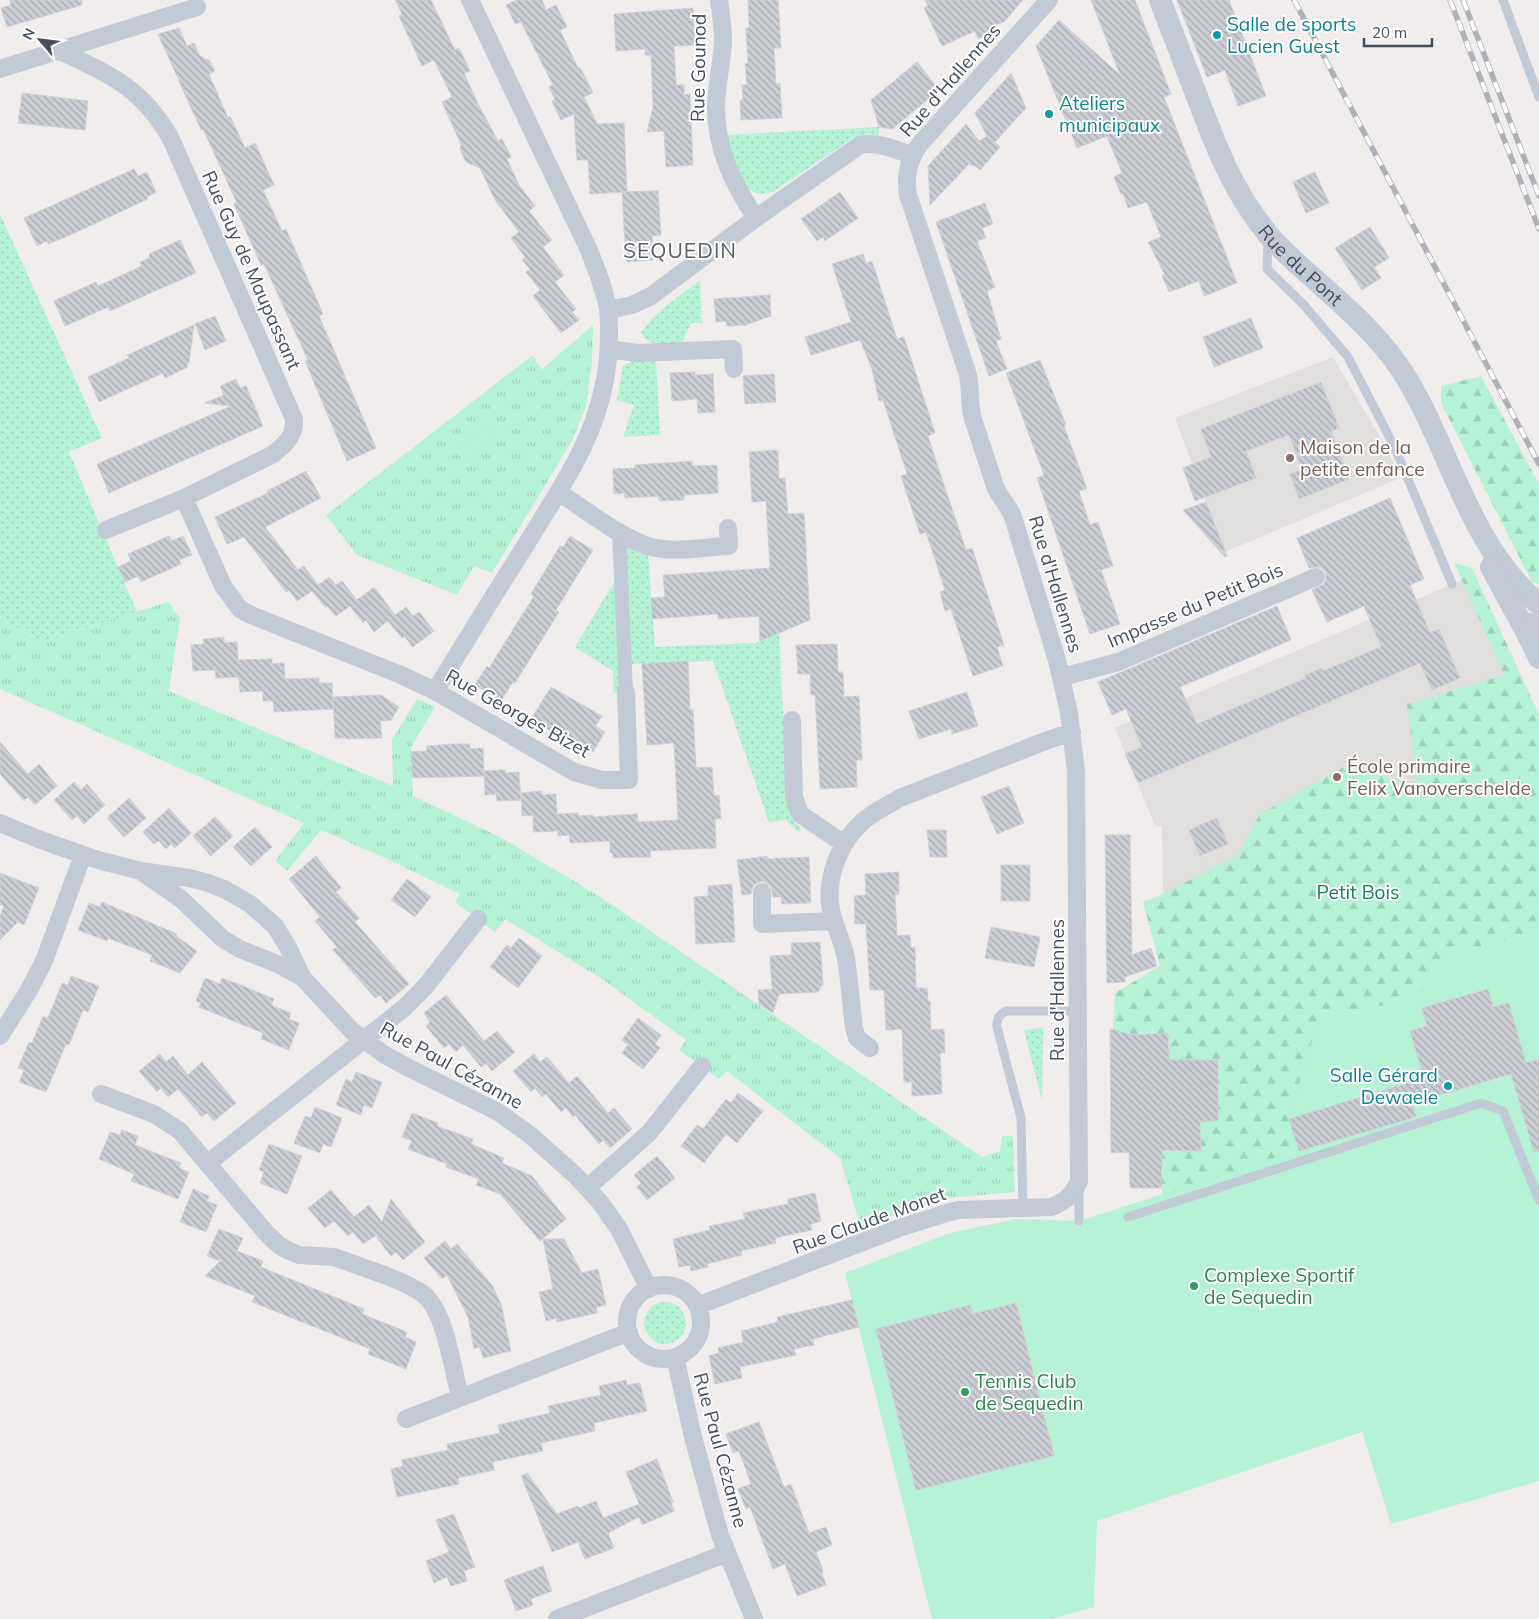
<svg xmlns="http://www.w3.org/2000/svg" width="1539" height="1619" font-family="Mulish,sans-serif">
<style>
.education{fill:#e1dede}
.grass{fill:url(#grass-dots)}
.forest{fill:url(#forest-firs)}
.park{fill:url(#park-tufts)}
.pitch{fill:#b6f2d5}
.building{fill:url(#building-back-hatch);stroke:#d0d1d9}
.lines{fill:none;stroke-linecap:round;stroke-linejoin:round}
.service{stroke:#c2cad6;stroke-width:9}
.pedestrian{stroke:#c2cad6;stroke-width:14}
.minor{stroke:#c2cad6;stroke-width:18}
.tertiary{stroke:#c2cad6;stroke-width:22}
.rail-casing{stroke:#aeb1b8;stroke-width:5.5}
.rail{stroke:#fff;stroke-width:4;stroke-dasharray:11;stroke-linecap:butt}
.culture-dot{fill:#0f9aa8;stroke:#fff;stroke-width:2}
.education-dot{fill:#8d6e63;stroke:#fff;stroke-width:2}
.leisure-dot{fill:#2e9e5b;stroke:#fff;stroke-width:2}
.labels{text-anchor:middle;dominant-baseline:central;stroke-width:4;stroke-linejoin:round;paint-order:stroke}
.culture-label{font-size:19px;fill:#0d838f;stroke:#fff;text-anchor:start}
.street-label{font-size:19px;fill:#444d5c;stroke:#fff}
.education-label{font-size:19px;fill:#785e54;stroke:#fff;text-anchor:start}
.park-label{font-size:19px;fill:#0f8258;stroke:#fff}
.leisure-label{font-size:19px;fill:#27864d;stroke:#fff;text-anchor:start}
.quarter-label{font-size:21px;letter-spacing:1px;fill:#595c62;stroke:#fff}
</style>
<defs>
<pattern id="grass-dots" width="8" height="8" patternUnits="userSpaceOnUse" patternTransform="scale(1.25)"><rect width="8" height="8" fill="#b6f2d5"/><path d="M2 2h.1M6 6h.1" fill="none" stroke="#9ed1b9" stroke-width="1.8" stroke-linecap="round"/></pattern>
<pattern id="forest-firs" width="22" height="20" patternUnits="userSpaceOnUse" patternTransform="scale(1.25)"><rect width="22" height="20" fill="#b6f2d5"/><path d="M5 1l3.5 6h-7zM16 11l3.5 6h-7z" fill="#9ed1b9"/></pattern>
<pattern id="park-tufts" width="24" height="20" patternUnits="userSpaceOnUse" patternTransform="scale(1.25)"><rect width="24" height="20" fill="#b6f2d5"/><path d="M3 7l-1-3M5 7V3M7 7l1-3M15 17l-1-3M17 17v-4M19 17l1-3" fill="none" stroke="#9ed1b9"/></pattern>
<pattern id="building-back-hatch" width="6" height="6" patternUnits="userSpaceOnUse" patternTransform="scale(1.25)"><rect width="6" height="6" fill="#cbced5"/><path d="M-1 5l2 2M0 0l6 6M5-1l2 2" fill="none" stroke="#a6a9b0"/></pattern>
</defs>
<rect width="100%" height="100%" fill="#f0edec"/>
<!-- education -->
<path class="education" d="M1333 357 1388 451 1400 478 1225 552 1175 418Z
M1462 580 1504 675 1539 764 1163 894 1162 827 1155 826 1115 728Z"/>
<!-- grass -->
<path class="grass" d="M879 127V136L868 134 853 138 773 192C767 193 762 194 757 193 735 187 732 154 726 135Z
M0 214 102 438 69 452 137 612 43 642 8 623 0 616Z
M700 281 702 323H691L682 343C668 343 647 349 641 332L652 319 668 304Z
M656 361 660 435 623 437 634 405 617 400 623 366 631 362Z
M627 547 648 554 655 647 755 643 779 633 787 791 792 819 801 828 799 833 786 820 769 822 713 661 630 664 623 551Z
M616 579 624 686 618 693H614L613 671 575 647Z
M1043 1028 1042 1101 1024 1030Z
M644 1323a21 21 0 1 1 42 0a21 21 0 1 1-42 0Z"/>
<!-- forest -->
<path class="forest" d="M1481 376 1539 484V584L1532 582 1441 403V386Z
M1454 563 1472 568 1539 715V932L1461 952 1417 996 1348 1015 1321 1011 1299 1151 1163 1195 1161 1188V1150L1201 1151 1200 1121H1218V1061L1169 1060 1134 1035 1113 1030 1115 993 1160 966 1143 902 1163 894 1238 855 1260 814 1346 766 1417 785 1407 704 1504 675Z"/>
<!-- park -->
<path class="park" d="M593 325 592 361 586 406 573 439 492 573 474 566 457 595 357 555 326 515 533 355 541 370Z
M168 602 180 618 169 691 393 786 392 740 417 699 435 707 411 747 413 796 500 837 602 898 982 1157 1000 1151 1002 1136H1013L1015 1192 949 1198 902 1212 861 1228 840 1158 727 1071 719 1079 679 1050 686 1040 602 979 505 919 495 932 455 902 460 894 383 857 321 830 287 871 275 861 304 823 0 689V616L8 623 43 642Z"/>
<!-- pitch -->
<path class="pitch" d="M489 426 497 439 464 462 455 449Z
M1539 932V1481L1391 1524 1362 1432 1097 1521 1094 1607 1052 1619H932L845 1273 950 1233 1016 1219 1079 1221 1298 1151 1289 1119 1321 1011 1348 1015 1417 996 1461 952Z"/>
<!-- building -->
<path class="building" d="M10 0H82V5L7 27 1 8 11 5Z
M395 0H431L455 50 459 48 470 71 464 73 478 104 498 141 502 139 511 157 507 159 519 185 535 206 529 211 552 240 543 247 564 275 555 282 576 309 572 312 579 320 561 333 533 296 540 290 526 272 530 269 522 260 525 257 511 238 519 232 495 200 480 168 466 162 460 149 461 144 442 102 452 97 434 60 422 66 399 16 402 14Z
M516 0H542L546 10 556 5 567 27 560 30 578 68 579 67 582 71 593 93 584 97 597 124 624 123 627 192 590 194 588 160H577L574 114 561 120 552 101 555 99 549 87 553 85 521 22 515 24 506 5Z
M748 0H778L781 48H774L776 84 780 83 782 118 741 120 740 100H743L742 85H747L745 64 748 63 746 28H749Z
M925 0H1023L1004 22 991 26 994 33 978 39 975 31 942 46 924 8 928 6Z
M1091 0H1135L1171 94 1164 97 1237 283 1204 296 1199 281 1169 292 1162 276 1165 275 1148 242 1161 237 1147 202 1128 208 1123 193 1121 194 1114 177 1122 173 1107 136 1077 148 1036 46 1059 20 1120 75Z
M1177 0H1229L1266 96 1238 106 1225 70 1207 77Z
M693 8 695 45 674 46 676 85H684V95L690 94 693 165 666 167 664 131 647 132 653 107 651 55H645V49L616 51 614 14Z
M179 28 187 46 194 43 200 56 210 61 215 71 209 74 228 118 230 116 245 148 255 143 274 185 263 190 282 231 286 229 323 314 319 316 376 448 347 461 305 361 308 360 264 264 261 265 234 204 237 203 203 129 201 130 158 34Z
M917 62 939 90 892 129 879 127 871 100Z
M1011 73 1026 108 995 142 1000 147 980 170 974 165 972 166 969 164 930 205 928 166 966 124 979 141 987 136 975 113Z
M22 93 88 101 85 130 18 123Z
M134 169 138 176 147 172 156 192 147 197 148 199 68 236 48 244 47 241 37 246 24 218Z
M1315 172 1329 203 1306 213 1293 182Z
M658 191 661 235 652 236 653 260 626 262 622 192Z
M840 192 858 218 825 241 823 237 817 241 801 219Z
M985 203 993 224 982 228 986 238 977 241 995 287 987 291 1001 339 996 341 1007 369 989 376 936 222Z
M1370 227 1389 258 1374 267 1381 278 1362 290 1335 248Z
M180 240 196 273 110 311 108 307 65 326 54 301 96 282 98 286 142 266 140 262 150 258 149 254Z
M863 254 866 263 872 261 897 339 904 337 935 433 928 436 940 473 966 550 972 548 1004 645 997 647 1003 666 973 676 951 609 945 611 940 592 945 590 926 532 920 534 901 476 907 474 883 400 879 401 872 369 860 340 811 355 805 337 851 322 832 264Z
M770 295 771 316 746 325 727 326 726 321 716 322 714 299Z
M215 316 226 341 205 350 195 324Z
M1251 318 1263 348 1214 367 1203 337Z
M194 325 189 363 187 364 188 367 165 378 163 373 99 402 88 377 129 358 127 355Z
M1040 360 1066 425 1064 426 1087 489 1079 491 1090 525 1098 522 1113 566 1101 570 1120 624 1090 634 1037 478 1044 475 1006 373Z
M695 372V375L713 374 715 412 698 413 697 399 672 401 670 373Z
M774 374 776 402 745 404 743 376Z
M236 379 240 388 246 386 263 426 109 493 97 464 231 406 205 403 224 395 220 386Z
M1321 382 1339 428 1331 431 1349 479 1299 499 1290 474 1302 469 1289 435 1246 451 1256 478 1195 501 1183 468 1211 457 1201 429Z
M778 450 779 479 785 478 788 514 804 513 810 620 760 641 759 616 718 619V614L652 619 651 598 665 597 663 575 770 568 766 501 752 502 749 452Z
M692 461V466L717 465 718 493 684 495V500L659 501V496L625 498 624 493 614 494 613 469 635 468V465Z
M306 471 321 498 265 527 298 570 304 566 318 585 329 577 336 585 342 581 357 600 374 587 395 615 406 607 413 616 419 612 434 631 413 647 404 636 402 638 388 621 374 632 366 620 363 623 350 606 336 616 327 606 325 607 312 591 297 601 289 590 286 592 244 537 227 544 215 517 268 493 267 491Z
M1390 498 1424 579 1410 585 1430 633 1439 629 1460 678 1432 690 1420 663 1138 783 1125 754 1142 747 1126 709 1112 715 1098 682 1277 606 1291 640 1180 687 1197 724 1306 678 1305 675 1322 668 1323 671 1381 647 1364 606 1327 622 1312 590 1324 584 1326 579V573L1323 569 1318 567 1309 568 1297 538Z
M1206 502 1227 556 1225 557 1183 510Z
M169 536 171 541 183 536 192 555 179 560 181 564 141 582 138 576 125 582 118 567 131 561 128 554Z
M570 536 593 550 556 610 559 612 515 683 513 682 501 701 475 685 487 666 489 668 534 596 531 594 560 546 563 547Z
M224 637V643L237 642 238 660 272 659V664L284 663 285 679 319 678V683H332L333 709 274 712 273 701H263V691L240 692 239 677 216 678 215 670 193 671 191 645 204 644 203 639Z
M837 644 838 672H843L844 697 859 696 862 760H856L857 787 820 789 815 695H811L810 674H798L796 645Z
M688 661 690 710 693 709 696 768 712 767 714 796 719 795 721 819H715L716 848 650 851 651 857 613 858V853H610V841L570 843 569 835 558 836V831L533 832V815L522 816 521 793 542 791V795L556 794 557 814 578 813V816L593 815V817L637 814 638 822 678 820 674 743 647 745 642 664Z
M551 687 602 716 595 726 605 732 593 752 584 746 582 750 531 719Z
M967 692 978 726 952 734 951 729 919 739 909 711Z
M381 695 399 707 391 720 380 721 382 738 347 739V738H335L333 697Z
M0 742 28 774 39 764 57 786 35 805 28 797 24 801 0 774Z
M453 744H470V749L483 748 484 776 413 778 411 752 427 751 426 746Z
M505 770 506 773 519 772 521 800 497 801 496 794 485 795 484 771Z
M74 782 81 790 87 784 105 805 84 824 77 816 72 820 54 800Z
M1009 786 1024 823 997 834 981 797Z
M129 798 146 818 124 837 107 818Z
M169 808 191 833 175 848 171 844 166 849 159 841 154 844 143 832Z
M215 817 233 836 211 856 193 836Z
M1217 818 1228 844 1200 856 1189 830Z
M255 827 272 847 251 866 233 847Z
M927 830H946L947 857H930Z
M1105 835H1130L1132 955 1151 948 1157 966 1125 977V982L1107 983Z
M316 856 341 888 336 892 359 918 355 922 409 984 386 1003 380 995 375 998 333 950 337 947 315 921 320 917 289 879Z
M767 856V859L809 857 811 903 782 904 781 897H773L771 886 762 881 757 883 753 886 751 894 742 895 737 860Z
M1001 865H1030V901H1001Z
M899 872V894H895L897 936 910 935 911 948 915 947 916 988H927L928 1001H930L931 1030 944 1029 945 1053H940L942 1094 912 1096V1082H904L902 1029 886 1030 884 990H870L866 924H855L854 896 866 895 865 874Z
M0 873 39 888 24 925 18 922 0 940V916L4 906 0 904Z
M407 879 431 897 415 917 391 900Z
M732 884 735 942 696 944 694 897 708 896V886Z
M102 902 177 934 176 936 197 951 180 973 150 961 152 955 108 938 107 941 78 930 89 903 100 907Z
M991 927 1040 937 1034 967 985 958Z
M519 938 542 956 518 988 490 967 507 945 511 948Z
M820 942 823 984 818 992 779 994 773 1013 759 1004 758 990 772 989 770 956 792 955 791 943Z
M71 976 99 986 88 1012 83 1010 69 1045 66 1044 46 1092 19 1082 24 1070 18 1068 29 1042 32 1043 43 1016 48 1018 62 983 68 985Z
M205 978 220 984 222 978 238 984 274 999 271 1005 291 1013 289 1019 299 1023 289 1050 261 1039 263 1033 199 1007 201 1003 196 1001Z
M1488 989 1493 1007 1509 1003 1526 1063 1539 1059V1151L1534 1152 1511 1074 1412 1103 1416 1117 1299 1151 1289 1119 1424 1078 1410 1031 1427 1026 1422 1008Z
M446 995 484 1041 497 1031 515 1052 492 1071 486 1063 481 1067 463 1045 456 1052 449 1044 444 1048 426 1026 430 1022 424 1013Z
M638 1018 661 1035 655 1044 660 1048 643 1069 622 1053 628 1045 622 1040Z
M1110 1029 1134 1035 1168 1033 1169 1060H1218V1121H1200L1201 1151 1162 1150 1161 1188H1130L1129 1152 1111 1153Z
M160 1054 166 1062 173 1056 188 1075 202 1062 236 1103 214 1121 207 1113 202 1117 178 1089 168 1097 161 1088 157 1092 139 1071Z
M534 1054 540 1062 547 1057 569 1083 577 1076 608 1113 614 1108 632 1129 610 1148 603 1140 599 1144 575 1115 573 1117 566 1108 561 1112 546 1094 542 1097 535 1088 531 1092 513 1071Z
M356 1072 382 1082 372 1108 364 1105 361 1115 336 1105 346 1079 352 1082Z
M738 1093 763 1111 737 1143 726 1134 704 1163 681 1146 697 1125 703 1129 726 1099 731 1103Z
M315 1107 342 1118 331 1147 323 1144 320 1153 294 1143 305 1116 311 1118Z
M412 1113 438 1123 437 1126 473 1139 471 1144 504 1158 502 1163 532 1176 566 1219 540 1241 500 1194 476 1185 479 1179 446 1167 447 1164 408 1149 412 1141 402 1137Z
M122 1130 138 1136 135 1145 181 1163 179 1168 189 1172 178 1199 131 1181 134 1174 99 1159 110 1132 120 1135Z
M269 1144 302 1156 287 1194 260 1183 264 1172 259 1170Z
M657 1156 675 1178 647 1200 637 1187 641 1183 634 1175Z
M193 1189 209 1196 207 1201 217 1205 206 1232 180 1222Z
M331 1190 354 1217 369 1205 382 1222 391 1199 425 1242 403 1260 396 1252 391 1256 377 1238 378 1234 363 1244 353 1232 348 1236 334 1221 325 1228 308 1208Z
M815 1193 821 1221 811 1224 812 1230 775 1238 776 1243 741 1251 742 1255 707 1264 708 1267 691 1271 690 1265 679 1267 673 1239 710 1230 709 1226 745 1219 743 1213 788 1204V1199Z
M219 1229 243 1238 237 1251 263 1261 261 1267 364 1309 362 1314 407 1332 405 1337 416 1342 406 1369 368 1354 370 1349 252 1302 255 1296 205 1276 220 1261 207 1256Z
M543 1239H564L582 1273 598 1269 606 1305 596 1307 597 1313 557 1322V1318L546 1321 539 1292 553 1289Z
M445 1241 451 1249 457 1244 492 1285 501 1304 511 1351 483 1358 480 1347 474 1349 468 1317 447 1275 442 1279 424 1258Z
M852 1300 859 1327 813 1339 814 1345 794 1349 796 1355 740 1367 742 1378 715 1384 709 1356 719 1353 718 1348 743 1342 741 1331 778 1322 777 1317Z
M1016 1303 1054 1456 916 1490 876 1329 970 1305 972 1314Z
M626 1380 627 1385 640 1383 647 1411 594 1423 595 1431 541 1443 543 1451 493 1462 494 1470 458 1478 459 1484 397 1497 391 1469 403 1466 402 1460 448 1450 447 1444 500 1433 498 1425 550 1413 548 1406 601 1395 599 1386Z
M759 1422 784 1487 791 1484 809 1533 826 1527 832 1545 816 1552 823 1570 822 1573 826 1585 797 1596 785 1564 773 1569 750 1507 746 1509 738 1489 751 1484 739 1451 733 1453 726 1434Z
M657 1459 673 1502 671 1503 674 1511 642 1525 639 1517 608 1533 614 1548 585 1559 578 1542 552 1552 521 1476 527 1473 557 1514 578 1506 579 1508 596 1501 603 1518 634 1506 637 1513 634 1506 639 1504 626 1472Z
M454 1514 475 1567 464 1571 467 1581 451 1586 447 1577 434 1583 426 1561 449 1552 436 1520Z
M543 1566 552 1591 531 1599 533 1605 516 1611 504 1580Z"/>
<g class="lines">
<!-- service -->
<path class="service" d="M1503 0 1539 97
M1268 240 1267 269 1303 304 1348 357 1395 448 1452 584
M1079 1186V1221
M1023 1209 1021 1118 997 1027C996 1020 999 1014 1007 1011H1078
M1128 1217 1481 1103 1503 1111 1539 1200"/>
<!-- pedestrian -->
<path class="pedestrian" d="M619 531 626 692"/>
<!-- minor -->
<path class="minor" d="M719 0C721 14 723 28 723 42 722 64 716 86 716 107 716 149 733 184 756 218
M60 51C110 74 143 89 171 139L294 419C295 436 285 445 272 455L184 498 106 530
M0 69 197 7
M608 310 632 305 651 296 756 218 860 145C877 141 896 150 912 155
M609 349 637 353 733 349 734 369
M558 492C583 508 624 540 651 547 676 553 704 547 729 546L728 528
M184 498 223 586 240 609 251 615 401 675 435 691 574 772 602 780H629L626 692
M1062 677 1118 662 1316 577
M435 691C465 642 496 592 527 543 565 481 601 432 608 358 609 342 610 325 608 309 604 287 596 268 588 248L470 0
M792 720 794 797 800 814 844 844
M0 823 38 839 98 860 141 871 189 878 205 882 224 889 250 904 275 926 288 947 302 977 352 1031 385 1055 407 1067 498 1112 529 1134 575 1175 600 1202 619 1229 649 1289
M145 874 181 899 223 939 240 949 280 965 302 977
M762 892V924L834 921
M0 1036 29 990 44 961 83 855
M870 1048 857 1038 854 1028C851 1005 850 982 846 959 843 940 832 923 830 904 827 875 840 843 861 823 872 813 886 806 900 798L1048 740 1072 732
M101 1094 154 1114 180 1131 268 1235 279 1245 289 1251 299 1255 334 1257 345 1261C367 1269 404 1280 423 1294 445 1310 453 1370 460 1397
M208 1163 404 1008 425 987 478 919
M587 1188 649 1133 702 1066
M627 1322a37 37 0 1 1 74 0a37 37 0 1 1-74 0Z
M697 1306 899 1228 950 1212 959 1210 1051 1207C1065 1202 1073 1195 1079 1181L1076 771 1069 713 1057 660 1012 514 996 489 973 419C969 405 971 390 968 375L908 195C905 176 908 162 919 145L1049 0
M675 1357 693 1437 720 1535 754 1619
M406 1419 629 1332
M557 1619 727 1553"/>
<!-- tertiary -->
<g class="tertiary">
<path id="s1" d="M1160 0C1173 33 1185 66 1198 99 1216 147 1234 193 1267 233 1277 246 1290 257 1302 268 1337 300 1375 330 1402 371 1450 445 1467 545 1539 604"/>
<path d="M1491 567 1529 637"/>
<path d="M1531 624 1529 637 1539 658"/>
</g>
<!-- rail casing -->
<g class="rail-casing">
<path id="rail" d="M1294 0 1539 464
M1450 0 1539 229
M1463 0 1539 196"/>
</g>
<!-- rail -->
<use href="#rail" class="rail"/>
</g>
<!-- markers -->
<g class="culture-dot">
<circle cx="1217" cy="35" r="5"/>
<circle cx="1049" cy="114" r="5"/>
<circle cx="1448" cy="1086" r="5"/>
</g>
<g class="education-dot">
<circle cx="1290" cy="458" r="5"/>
<circle cx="1337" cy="777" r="5"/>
</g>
<g class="leisure-dot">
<circle cx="1194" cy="1286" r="5"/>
<circle cx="965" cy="1392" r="5"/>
</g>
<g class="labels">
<!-- culture labels -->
<g class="culture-label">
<text x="1227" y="24">Salle de sports<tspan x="1227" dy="22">Lucien Guest</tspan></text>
<text x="1059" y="103">Ateliers<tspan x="1059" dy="22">municipaux</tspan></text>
<text x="1438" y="1075" text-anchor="end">Salle Gérard<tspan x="1438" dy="22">Dewaele</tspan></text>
</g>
<!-- street labels -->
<g class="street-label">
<text transform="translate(698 68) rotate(-89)">Rue Gounod</text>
<text transform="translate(950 80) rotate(-49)">Rue d'Hallennes</text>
<text stroke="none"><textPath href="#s1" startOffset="304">Rue du Pont</textPath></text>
<text transform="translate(252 270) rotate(66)">Rue Guy de Maupassant</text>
<text transform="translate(1056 584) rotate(73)">Rue d'Hallennes</text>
<text transform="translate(1195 605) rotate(-23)">Impasse du Petit Bois</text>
<text transform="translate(518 713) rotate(29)">Rue Georges Bizet</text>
<text transform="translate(1057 990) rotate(-90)">Rue d'Hallennes</text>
<text transform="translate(452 1065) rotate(29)">Rue Paul Cézanne</text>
<text transform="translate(869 1220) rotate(-20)">Rue Claude Monet</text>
<text transform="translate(721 1450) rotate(75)">Rue Paul Cézanne</text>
</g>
<!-- education labels -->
<g class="education-label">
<text x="1300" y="447">Maison de la<tspan x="1300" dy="22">petite enfance</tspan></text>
<text x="1347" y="766">École primaire<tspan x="1347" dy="22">Felix Vanoverschelde</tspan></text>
</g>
<!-- park labels -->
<g class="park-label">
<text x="1358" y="892">Petit Bois</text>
</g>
<!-- leisure labels -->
<g class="leisure-label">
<text x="1204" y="1275">Complexe Sportif<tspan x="1204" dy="22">de Sequedin</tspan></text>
<text x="975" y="1381">Tennis Club<tspan x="975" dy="22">de Sequedin</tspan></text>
</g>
<!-- quarter labels -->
<g class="quarter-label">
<text x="680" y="250">SEQUEDIN</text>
</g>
</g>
<!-- north arrow -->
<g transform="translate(40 40) rotate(298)" stroke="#ffffff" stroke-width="4" paint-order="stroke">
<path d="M0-4L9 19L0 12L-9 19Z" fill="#444d5c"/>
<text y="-8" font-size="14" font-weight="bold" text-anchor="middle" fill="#444d5c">N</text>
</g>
<!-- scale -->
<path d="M1364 38v8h68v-8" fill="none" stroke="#444d5c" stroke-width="2.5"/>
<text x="1372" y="38" font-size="15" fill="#444d5c" stroke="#ffffff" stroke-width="4" paint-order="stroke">20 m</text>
</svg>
